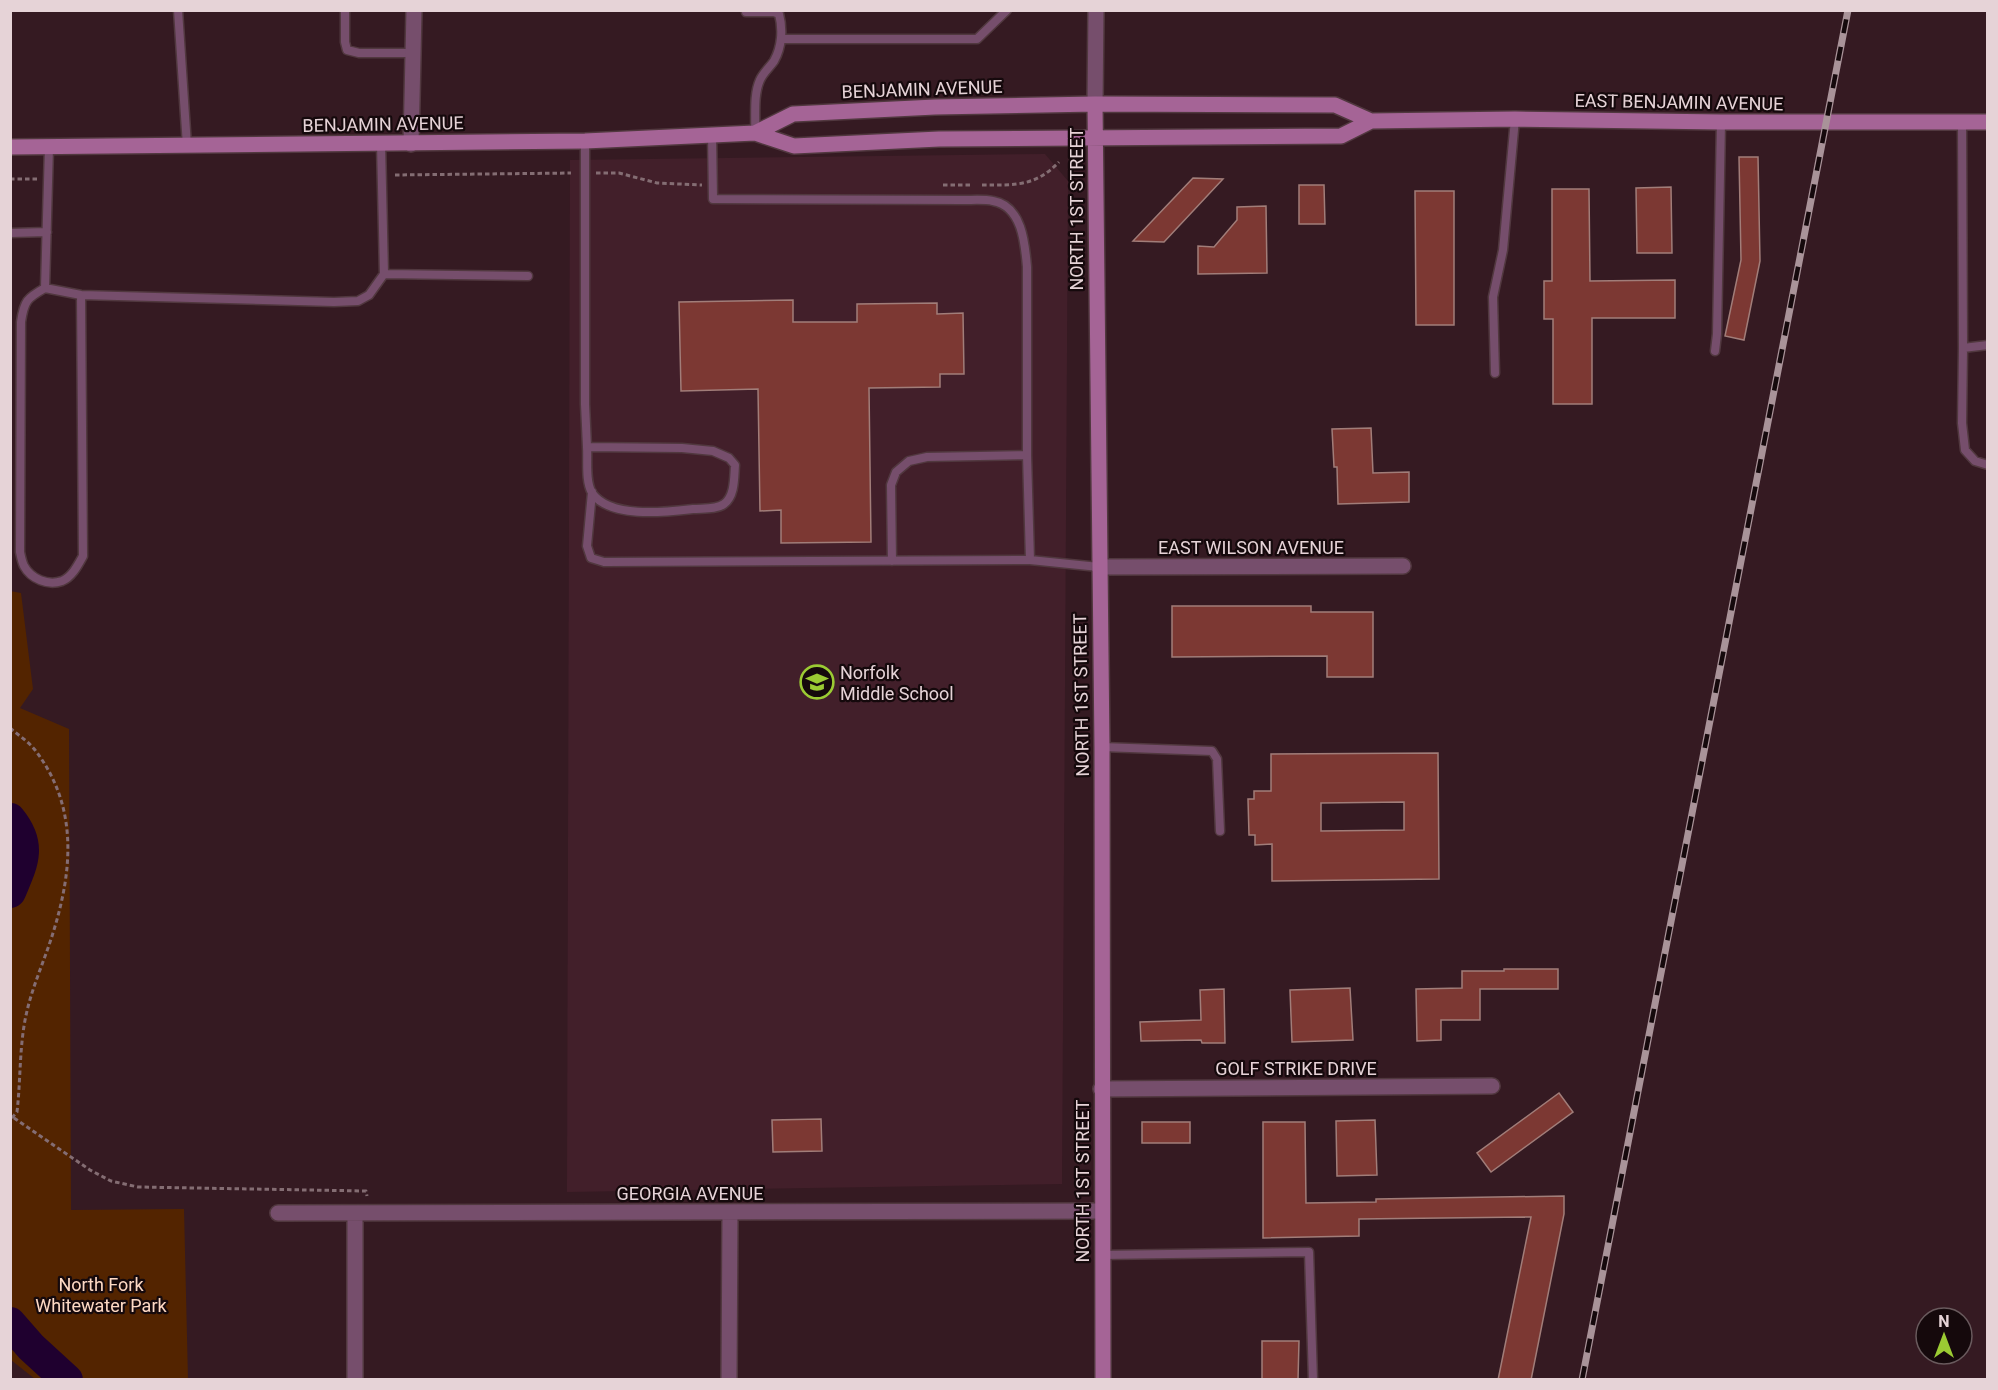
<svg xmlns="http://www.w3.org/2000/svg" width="1998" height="1390" font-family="Roboto,sans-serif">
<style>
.built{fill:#421f2a}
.green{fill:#532400}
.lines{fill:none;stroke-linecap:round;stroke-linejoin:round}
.river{stroke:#1f002f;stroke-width:32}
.building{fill:#7c3833;stroke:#a17d79;stroke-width:1.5;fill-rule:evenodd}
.service-casing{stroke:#51383f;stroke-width:11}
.minor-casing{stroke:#51383f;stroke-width:18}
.tertiary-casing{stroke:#51383f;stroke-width:18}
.secondary-casing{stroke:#51383f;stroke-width:18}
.path{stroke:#846d73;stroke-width:3;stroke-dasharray:4.5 3;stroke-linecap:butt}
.service{stroke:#764e6c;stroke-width:8}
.minor{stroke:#764e6c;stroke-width:15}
.tertiary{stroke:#764e6c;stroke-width:15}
.secondary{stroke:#a56496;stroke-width:15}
.rail-casing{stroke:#a99399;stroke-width:7}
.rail{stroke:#15090c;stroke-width:4.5;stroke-dasharray:14;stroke-linecap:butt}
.labels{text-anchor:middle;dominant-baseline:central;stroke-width:4.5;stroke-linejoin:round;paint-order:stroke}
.street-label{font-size:18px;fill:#e6d3d7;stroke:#15090c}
.poi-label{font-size:18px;fill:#e6d3d7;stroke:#15090c;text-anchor:start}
.park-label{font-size:18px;fill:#fed9c4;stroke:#15090c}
</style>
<rect width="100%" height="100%" fill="#351a22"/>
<!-- built -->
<path class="built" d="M1045 154 1068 181 1062 1184 567 1192 570 160Z"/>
<!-- green -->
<path class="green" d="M10 591 21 593 33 689 20 708 69 729 71 1210 184 1209 188 1379H35L11 1360Z"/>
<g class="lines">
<!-- river -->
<path class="river" d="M10 819C32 846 22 863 10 892
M10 1323 31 1347 67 1380"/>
</g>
<!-- building -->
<path class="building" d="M1739 157H1758L1760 261 1744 340 1725 336 1741 260Z
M1193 178 1223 179 1164 242 1133 241Z
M1299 185H1324L1325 224H1299Z
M1671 187 1672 253H1637L1636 188Z
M1552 189H1589L1590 281 1675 280V318H1592V404H1553V319H1544V281H1552Z
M1415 191H1454V325H1416Z
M1266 206 1267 273 1198 274V246L1214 247 1237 220V207Z
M793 300V322H857V304L937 303V314L963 313 964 374H940V387L869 388 871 542 781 543V510L760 511 758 389 681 391 679 302Z
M1371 428 1373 473 1409 472V502L1338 504 1337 467H1334L1332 429Z
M1172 606H1311V612H1373V677H1327V656L1172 657Z
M1438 753 1439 879 1272 881V844L1255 845V835H1249L1248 799H1254V791H1271V754ZM1404 802V830L1321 831V803Z
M1504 969H1558V989H1480V1020H1441V1040L1417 1041 1416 989 1462 988V971H1504Z
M1350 988 1353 1040 1292 1042 1290 990Z
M1224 989 1225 1043H1202L1201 1040 1141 1041 1140 1022 1201 1020 1200 990Z
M1559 1093 1573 1112 1491 1172 1477 1153Z
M821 1119 822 1151 773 1152 772 1120Z
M1375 1120 1377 1175 1337 1176 1336 1121Z
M1142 1122H1190V1143H1142Z
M1263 1122H1305L1306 1203 1376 1202V1199L1564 1196V1214L1531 1380H1498L1531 1217 1359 1219V1236L1263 1238Z
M1262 1341H1299L1298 1380H1262Z"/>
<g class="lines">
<!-- service casing -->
<g class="service-casing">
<path id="service" d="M178 10 187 146
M345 10V42L347 50 359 53H412
M746 12H774L779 14C783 29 782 47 774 61 770 67 763 73 760 80 753 95 756 117 755 133
M781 39H977L1007 10
M1962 122 1963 348
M712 135 713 199 964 200C973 200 984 199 993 201 1022 206 1025 243 1027 267V455L1030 560
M585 141V404L587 447
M49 147 45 288 81 295 334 302 358 301 369 295 384 274 381 144
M10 233 47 232
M384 274 528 276
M45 288C27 298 24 301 21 322L20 552C21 557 22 562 24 566 31 579 48 586 62 581 72 577 78 565 83 556L81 295
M1988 345 1963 348 1962 423 1965 450 1975 461 1988 465
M1715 351 1717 334 1721 122
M1495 373 1493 297 1503 250 1515 119
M587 447 682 448 713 451 729 458 735 465C734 478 735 496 724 504 716 510 702 508 693 509 666 512 610 519 592 493 585 481 588 460 587 447Z
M592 492 587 546 591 558 604 562 1030 560 1099 567
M892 561 891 485 896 472 909 461 927 457 1027 455
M1102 747 1212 751 1217 759 1220 831
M1102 1255 1309 1252 1313 1380"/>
</g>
<!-- minor casing -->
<g class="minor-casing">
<path id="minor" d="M411 144 414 10
M1099 567 1403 566
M1101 1089 1492 1086
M278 1213 1102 1211
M355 1213V1380
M729 1380 730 1213"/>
</g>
<!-- tertiary casing -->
<g class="tertiary-casing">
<path id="tertiary" d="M1095 104 1096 10"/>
</g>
<!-- secondary casing -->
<g class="secondary-casing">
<path id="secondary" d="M1095 104 1102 747 1103 1380
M755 133 793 114 935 107 1095 104 1335 105 1371 121 1515 119 1721 122H1988
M10 147 585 141 755 133 794 146 939 139 1341 136 1371 121"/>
</g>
<!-- path -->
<path class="path" d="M596 173H619L657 183 702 185
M395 175 571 173
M10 179H37
M943 185H972
M982 185C1014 185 1035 187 1059 162
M10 728C18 735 28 741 35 750 78 806 73 869 53 933 45 959 33 985 27 1011 19 1044 21 1078 17 1112L10 1120
M14 1118 90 1170 111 1181 138 1187 366 1191 367 1196"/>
<!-- service -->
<use href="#service" class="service"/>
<!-- minor -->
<use href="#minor" class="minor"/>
<!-- tertiary -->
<use href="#tertiary" class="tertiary"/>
<!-- secondary -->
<use href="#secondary" class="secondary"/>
<!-- rail casing -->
<g class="rail-casing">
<path id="rail" d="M1582 1380 1848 10"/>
</g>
<!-- rail -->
<use href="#rail" class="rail"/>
</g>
<!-- icons -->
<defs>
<g id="school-ring" transform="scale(1.725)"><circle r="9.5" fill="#15090c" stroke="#9bcb33" stroke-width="1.5"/><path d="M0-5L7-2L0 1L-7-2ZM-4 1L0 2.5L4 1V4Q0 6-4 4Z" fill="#9bcb33"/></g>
</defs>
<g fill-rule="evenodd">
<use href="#school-ring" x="817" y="682"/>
</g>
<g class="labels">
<!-- street labels -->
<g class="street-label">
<text transform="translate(922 89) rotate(-2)">BENJAMIN AVENUE</text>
<text transform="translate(1679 102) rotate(1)">EAST BENJAMIN AVENUE</text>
<text transform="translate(383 124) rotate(-1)">BENJAMIN AVENUE</text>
<text transform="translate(1076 209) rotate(-90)">NORTH 1ST STREET</text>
<text x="1251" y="547">EAST WILSON AVENUE</text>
<text transform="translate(1081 695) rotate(-91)">NORTH 1ST STREET</text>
<text x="1296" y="1068">GOLF STRIKE DRIVE</text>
<text transform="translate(1082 1181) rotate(-90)">NORTH 1ST STREET</text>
<text x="690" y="1193">GEORGIA AVENUE</text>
</g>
<!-- poi labels -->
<g class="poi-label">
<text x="840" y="672">Norfolk<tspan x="840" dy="21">Middle School</tspan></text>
</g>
<!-- park labels -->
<g class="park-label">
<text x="101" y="1284">North Fork<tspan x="101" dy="21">Whitewater Park</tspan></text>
</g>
</g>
<!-- border -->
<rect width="1998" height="1390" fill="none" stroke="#e6d3d7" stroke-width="24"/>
<!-- north arrow -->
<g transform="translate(1944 1336)"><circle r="28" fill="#15090c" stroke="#695a5d" stroke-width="1.5"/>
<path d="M0-4.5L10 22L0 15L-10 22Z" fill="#9bcb33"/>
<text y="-9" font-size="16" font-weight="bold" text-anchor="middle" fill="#e6d3d7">N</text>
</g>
</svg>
